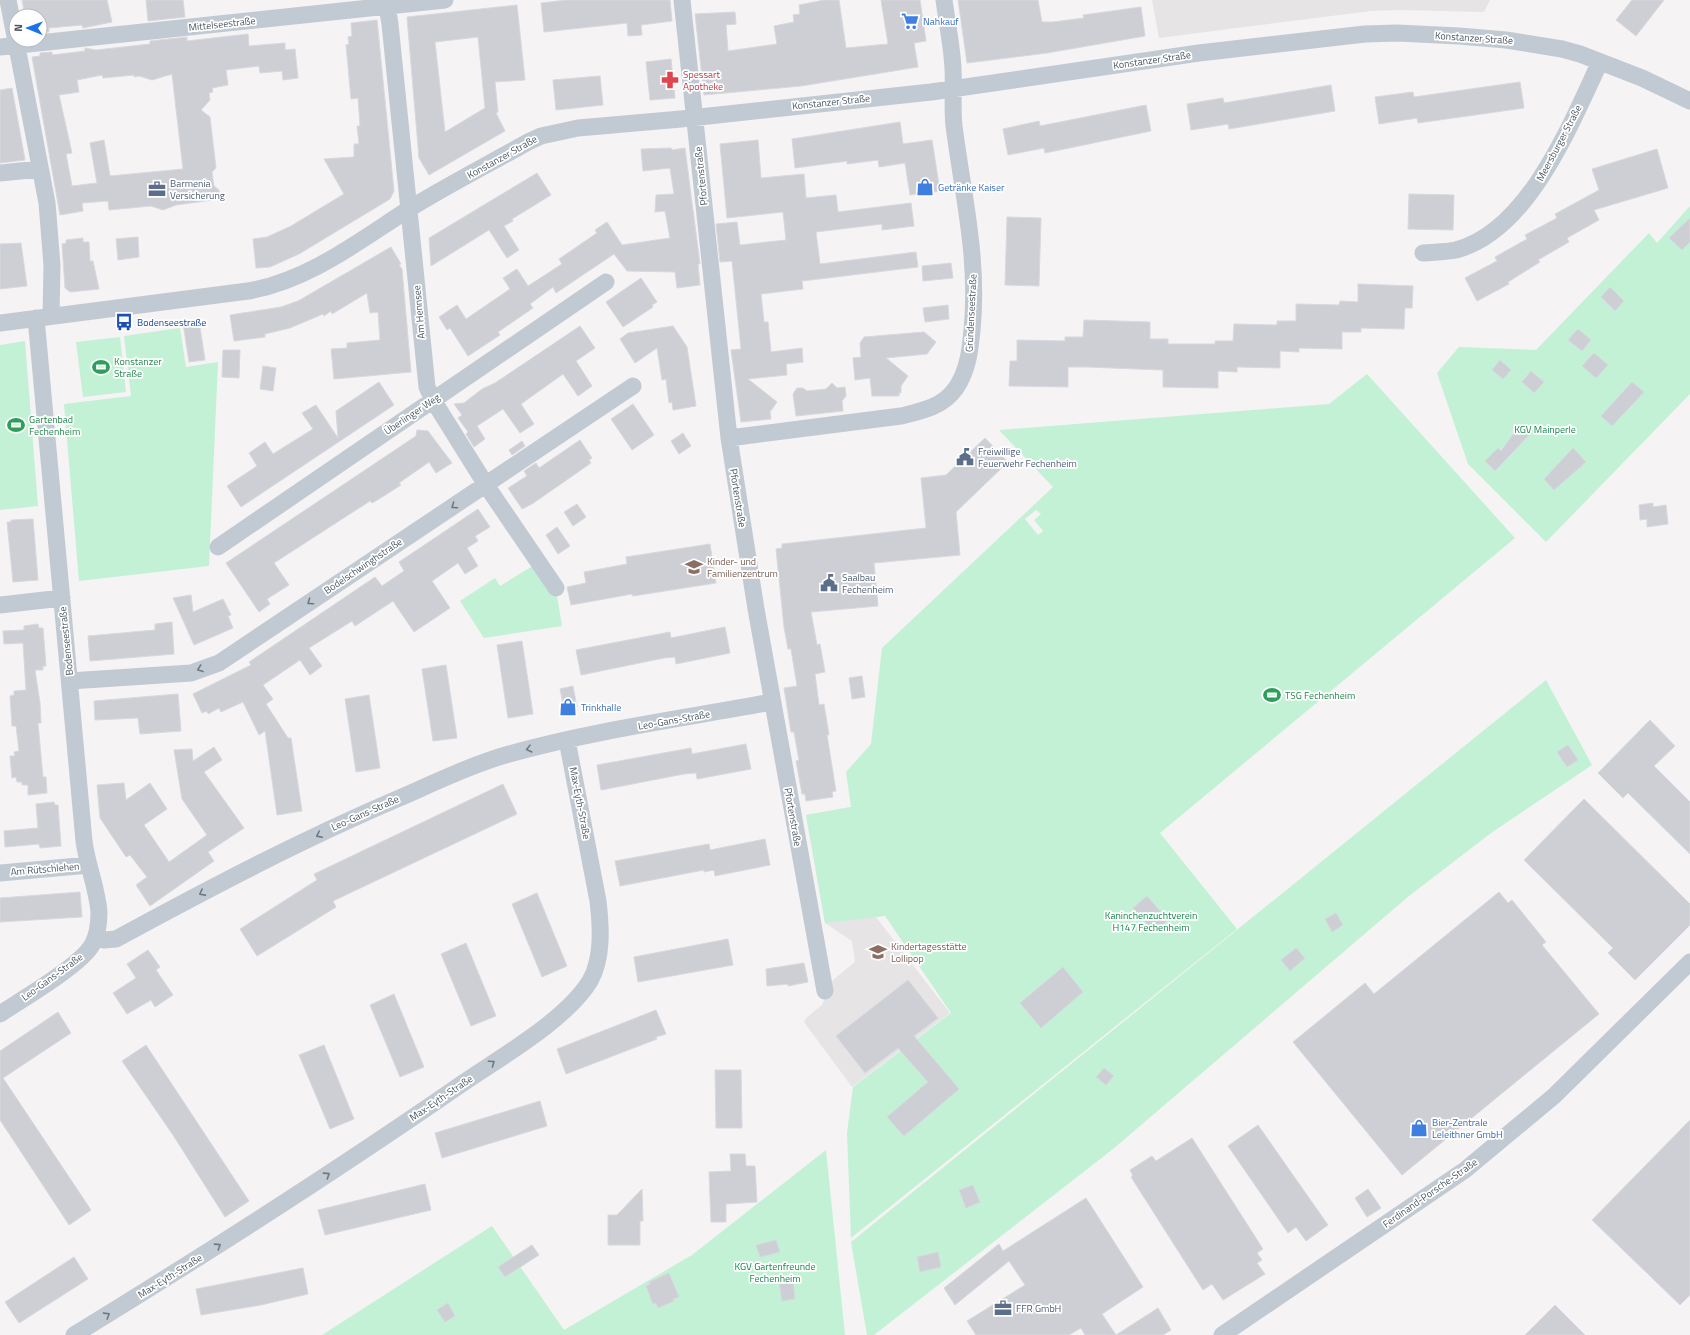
<svg xmlns="http://www.w3.org/2000/svg" width="1690" height="1335" font-family="'Titillium Web',sans-serif">
<style>
.education{fill:#e6e4e5}
.green{fill:#c3f1d5;fill-rule:evenodd}
.building{fill:#cdcfd5;stroke:#d7d9de;fill-rule:evenodd}
.lines{fill:none;stroke-linecap:round;stroke-linejoin:round}
.street{stroke:#c1cad2;stroke-width:17}
.oneway{stroke:#6e7983}
.labels{text-anchor:middle;dominant-baseline:central;stroke-width:3.5;stroke-linejoin:round;paint-order:stroke}
.shop-label{font-size:10px;fill:#366cbe;stroke:#fff;text-anchor:start}
.street-label{font-size:10px;fill:#4a5661;stroke:#fff}
.health-label{font-size:10px;fill:#be3a42;stroke:#fff;text-anchor:start}
.service-label{font-size:10px;fill:#4e5e75;stroke:#fff;text-anchor:start}
.transit-label{font-size:10px;fill:#164399;stroke:#fff;text-anchor:start}
.leisure-label{font-size:10px;fill:#27864d;stroke:#fff;text-anchor:start}
.park-label{font-size:10px;fill:#17864f;stroke:#fff}
.education-label{font-size:10px;fill:#785e54;stroke:#fff;text-anchor:start}
</style>
<rect width="100%" height="100%" fill="#f5f3f3"/>
<!-- education -->
<path class="education" d="M1152 0H1490L1484 12 1400 10 1371 11 1159 38Z
M851 807 869 908 950 1013 852 1087 804 1022 806 1018 822 1005 833 980 855 962 852 941 825 923 806 815Z"/>
<!-- green -->
<path class="green" d="M1690 206V394L1546 542 1468 464 1437 373 1459 347 1536 350 1649 233 1657 243Z
M180 328 186 367 218 362 209 566 79 581 64 404 131 396 124 336Z
M120 337 126 392 83 397 76 342Z
M25 341 38 506 0 510V345Z
M1367 374 1515 538 1160 833 1237 929 851 1238 847 1133 853 1087 951 1013 885 916 825 923 806 815 851 807 846 772 871 744 882 648 1053 487 999 430 1329 404ZM1036 510 1041 514 1034 520 1043 531 1038 535 1025 519Z
M536 564 557 596 562 626 484 638 460 601 495 578 500 586Z
M1546 680 1592 765 1491 833 1409 896 1113 1149 874 1335H867L851 1242Z
M826 1150 845 1335H322L492 1226 564 1330 692 1255Z"/>
<!-- building -->
<path class="building" d="M22 0H107L112 22 83 28 82 25 49 28V32L40 33V16H25Z
M146 0H183L185 17 148 21Z
M566 0H670L672 21 641 25 642 35 628 36 627 23 544 32 541 3Z
M824 0H839L846 48 888 44 881 0H920L926 41 914 43 918 67 801 86 704 95 695 14 735 12 736 24 726 25 728 51 777 44 774 26 794 22 793 15 800 14 799 5Z
M958 0H1038L1042 22H1053L1084 18 1083 15 1141 7 1145 36 1047 53 967 63Z
M1632 0H1664L1636 36 1616 20Z
M517 5 525 80 495 82 498 112 496 113 505 131 429 175 419 158 407 17ZM478 37 485 108 445 132 435 42Z
M377 20 394 191 390 199 299 254 270 267 256 268 253 239 267 237 291 226 344 194 324 159 354 157V144H359L357 126H360L358 98 351 99 346 45 349 44 348 37 352 36 351 23Z
M248 34 249 46 285 43V50L295 49 298 78 283 80 282 71 260 73 259 66 226 70 228 85 212 88 213 92 209 93 210 100 201 110 210 117 216 168 212 172 214 186 219 190 220 199 176 205 163 210 151 206 109 210 108 201 82 203 83 211 60 215 32 57 40 56V53L52 52V55L85 51V48L96 50 150 44V41L187 37V41ZM172 74 183 169 110 176 104 140 90 143 97 183 72 186 66 154 72 153 59 95 79 92 77 80 102 75 103 78 134 75V77L139 76 152 80Z
M671 59 675 98 650 100 646 62Z
M600 76 603 105 556 110 553 80Z
M1520 82 1524 108 1418 123 1417 118 1379 124 1375 97 1413 92 1414 97Z
M1331 85 1335 111 1229 129 1228 124 1191 130 1187 104 1223 98 1224 103Z
M12 88 25 160 0 163V90Z
M1146 105 1151 131 1045 153 1044 148 1008 155 1003 129 1039 121 1040 126Z
M900 122 903 144 932 140 940 191 910 195 905 163 879 167 878 160 847 164V161L795 168 792 139Z
M758 140 761 178 804 174 806 198 836 195 838 212 911 203 914 226 882 230V224L816 232 820 264 916 252 918 267 802 281 803 289 761 294 764 322H768L771 352 802 348 803 362 786 364 787 375 748 379 777 402 770 412 771 419 741 422 731 350 741 349 732 261 720 262 716 224 737 222 740 245 786 240 783 212 727 218 720 144Z
M671 148 672 150 685 148 700 264H698L700 285 677 288 675 272 627 271 614 254 556 293 553 287 530 304 533 308 498 332 500 335 468 356 450 328 447 330 439 317 457 305 466 319 510 289 503 278 517 269 528 286 562 264 559 259 597 233 595 230 607 222 622 245 670 238 665 211 655 212 656 195 674 194 670 168 643 171 641 149Z
M1657 149 1668 188 1594 210 1599 220 1567 238 1569 242 1538 260 1540 262 1508 282 1509 284 1477 301 1465 278 1497 261 1495 257 1527 239 1525 235 1557 218 1555 214 1599 190 1592 169Z
M537 173 551 195 512 219 513 221 504 226 519 250 507 258 489 230 431 266 429 238Z
M1409 194 1454 195 1453 230 1408 229Z
M1007 217 1041 218 1039 286 1005 285Z
M1690 218V242L1682 250 1669 238Z
M138 237 139 257 118 260 116 239Z
M83 238V242H89L90 261H93L99 289 70 292 65 288 62 244 66 243V240Z
M21 243 27 286 0 289V244Z
M391 247 401 264 399 265 402 269 411 372 334 379 331 349 347 348V343L380 340 378 312 370 313 367 293 332 314 331 311 324 316 323 314 290 328 265 334V337L234 341 230 315 281 307 298 301Z
M951 263 953 278 923 281 922 266Z
M641 278 657 302 652 305 653 307 623 327 606 302Z
M1358 284 1413 286 1412 308H1405L1404 329 1361 328V332H1342V349L1299 348V352L1280 351V368L1237 367V372L1218 371V388L1163 387V370L1087 367H1068V387L1009 386 1010 361H1017V340L1065 341V337H1083L1084 320 1150 322V339H1168V344H1215V341H1233L1234 324 1277 325V321H1296V304L1339 305 1340 301 1358 302Z
M1610 287 1624 301 1615 311 1601 297Z
M948 305 949 319 925 322 923 308Z
M199 321 205 360 189 362 183 323Z
M580 326 595 348 576 361 592 386 578 396 563 374 521 404 534 424 520 433 503 409 477 426 485 439 474 447 466 434 468 432 458 418 462 415 454 404 464 403 482 389 495 383Z
M673 326 687 347 696 406 673 410 672 402 669 403 666 379 662 380 657 348 635 363 620 339 628 333Z
M1578 329 1591 340 1582 351 1568 340Z
M924 332 936 342 927 354 886 358 908 376 901 386V393H899V396H872L870 378 855 380 853 358 861 357 860 343 864 337Z
M223 350H240L239 378 222 377Z
M1594 353 1608 365 1596 378 1582 366Z
M1500 360 1511 370 1503 379 1492 370Z
M263 366 276 368 273 391 260 389Z
M1531 371 1544 382 1534 393 1522 382Z
M379 382 394 405 241 507 227 486 257 466 249 453 265 442 273 454 313 429 302 413 316 405 338 438 336 411Z
M1632 382 1644 392 1612 426 1601 416Z
M832 383 837 388 845 387 846 396 842 401 843 411 796 416 793 394 797 388H803L807 391 826 389Z
M633 404 654 435 632 450 611 419Z
M1519 426 1530 434 1495 471 1485 461 1498 448 1501 451Z
M417 430 428 431 452 463 436 473 429 462 399 483 401 485 379 499 372 503 370 501 274 563 289 585 267 599 270 604 259 612 226 563 416 436Z
M683 433 691 446 679 454 671 441Z
M985 438 1008 462 956 512 960 555 874 563 878 606 811 612 817 645 820 644 825 672 815 674 819 705 824 704 829 735H827L836 791 832 792 833 797 806 801 805 794H802L796 761 799 760 794 732H791L784 688 797 686 791 649H788L784 627 776 549 782 548V544L926 528 921 478 946 475Z
M580 440 592 458 589 460 591 463 532 504 522 509 508 488 527 476 524 471 536 463 539 468Z
M522 441 525 446 512 455 509 450Z
M1573 448 1586 462 1554 490 1544 479Z
M1653 503V507L1666 505 1668 524 1647 527V519L1640 520 1639 505Z
M577 504 586 517 573 526 564 512Z
M478 509 490 527 475 536 478 541 467 548 478 566 465 574 458 563 432 581 450 608 414 632 393 601 355 626 352 621 309 648 322 666 310 675 300 660 263 685 273 699 266 704 288 738H291L302 811 277 815 265 731 259 735 243 702 221 712 219 708 208 714 207 711 202 713 193 694 251 665 249 662 375 577 382 586 404 571 399 562Z
M33 519 38 580 13 582 7 522H11V520Z
M557 527 570 546 558 554 546 535Z
M710 544 716 583 633 596 632 594 571 605 567 587 586 583 584 572 627 564 626 557Z
M191 595 193 612 223 599 231 615 228 616 233 628 194 645 173 598Z
M172 622 174 654 90 661 88 636 155 630V624Z
M38 624 39 628H43L46 666H43V670H35L40 703 41 723H38L43 777H46L47 793 28 795V785H22V782H17L16 777 12 778 10 756H15L14 752 19 751 16 726H12L10 696 14 695V691L26 690 23 643 4 644 3 631 24 630V626Z
M725 627 730 653 676 664 675 657 664 658 581 675 576 650 670 632 671 638Z
M522 641 533 714 508 718 497 645Z
M446 665 457 738 433 741 422 669Z
M862 676 865 697 852 699 849 678Z
M573 686 577 707 564 709 560 689Z
M178 694 181 731 140 734 138 718 95 720 94 701Z
M369 695 380 768 356 772 345 699Z
M1650 720 1675 746 1654 766 1690 802V854L1628 793 1623 798 1598 773Z
M746 744 751 769 697 779 696 773 684 774 601 790 597 765 691 748 692 754Z
M1568 745 1578 760 1567 767 1557 752Z
M214 747 222 760 204 772 244 828 208 852 214 861 150 906 136 885 147 877 130 855 126 857 100 818 97 785 124 783 126 800 150 783 167 809 144 825 169 862 207 835 182 799 174 750 192 749 193 761Z
M503 784 517 814 333 901 336 907 257 956 240 929 317 880 314 874Z
M1584 799 1690 904V925L1635 980 1608 953 1613 948 1524 860Z
M54 802 55 805H58L61 846 40 848 39 844 5 847 4 831 38 828 36 804Z
M765 839 770 865 715 876 714 870 704 872V870L620 886 615 861 709 844 710 850Z
M80 892 82 917 0 922V898Z
M1499 892 1508 903 1512 900 1546 942 1542 945 1599 1014 1402 1175 1293 1042 1365 983 1374 994Z
M537 893 567 966 542 977 512 904Z
M1147 896 1168 920 1154 932 1133 908Z
M1336 913 1343 925 1332 932 1325 919Z
M728 939 733 965 638 982 634 957Z
M466 943 496 1016 471 1026 441 954Z
M1296 948 1305 958 1290 971 1281 960Z
M148 950 160 967 156 970 173 995 155 1007 151 1000 127 1014 113 993 136 978 127 964Z
M804 963 808 982 788 986V984L767 986 766 969Z
M1063 967 1083 992 1041 1028 1020 1003Z
M908 980 938 1018 914 1036 959 1089 904 1136 887 1117 928 1082 898 1048 865 1073 836 1036Z
M394 994 424 1067 400 1077 370 1005Z
M656 1010 666 1034 656 1037 657 1039 566 1074 557 1049Z
M58 1012 71 1033 3 1078 91 1210 69 1225 0 1120V1051Z
M146 1045 249 1201 225 1217 173 1135 122 1061Z
M324 1045 354 1119 330 1129 299 1055Z
M1104 1068 1114 1076 1106 1085 1096 1077Z
M715 1070H741L742 1128H716Z
M540 1101 547 1126 442 1158 435 1133Z
M1690 1120V1295L1680 1305 1592 1220Z
M1258 1125 1328 1225 1306 1241 1296 1227 1288 1233 1228 1146Z
M1192 1138 1263 1249 1257 1253 1262 1260 1257 1263 1265 1274 1223 1300 1212 1284 1203 1290 1131 1177 1133 1176 1130 1170 1152 1156 1156 1161Z
M730 1154H745L746 1166H755L757 1202 726 1204V1222H711L709 1172 731 1171Z
M425 1184 431 1210 325 1235 318 1210Z
M973 1185 980 1202 966 1208 959 1190Z
M642 1189 643 1221H640V1245H608V1215H617Z
M1368 1189 1381 1208 1367 1217 1355 1198Z
M1086 1198 1143 1287 1102 1314 1116 1335H1085L1081 1328 1069 1335H976L967 1321 1025 1285 1009 1261 955 1305 944 1288 999 1244 1003 1251Z
M776 1240 780 1252 760 1257 756 1245Z
M532 1245 539 1255 505 1277 498 1267Z
M938 1252 941 1267 920 1272 917 1257Z
M74 1257 88 1279 19 1323 5 1302Z
M303 1268 308 1294 261 1305 201 1315 196 1289Z
M669 1273 679 1297 673 1299 674 1301 658 1308 656 1303 653 1304 646 1286 650 1284 649 1282Z
M793 1281 795 1299 782 1301 779 1282Z
M448 1303 455 1316 445 1322 437 1310Z
M1555 1305 1585 1335H1525Z
M1158 1308 1171 1330 1163 1335H1116Z"/>
<g class="lines">
<!-- street -->
<path class="street" d="M8 0 47 203 52 265 51 316
M386 0 390 24 427 387 433 400 486 485 556 588
M682 0 729 438 756 609 825 991
M0 47 445 0
M0 173 40 169
M1423 253C1434 252 1446 252 1456 250 1529 231 1571 123 1600 62
M0 323 248 291C308 281 359 241 409 209 448 185 489 164 528 142L541 136 578 128 681 119 931 92 1199 53 1365 34 1397 33 1459 36 1506 40 1562 49 1580 54 1642 78 1690 101
M729 438 901 416C922 411 943 407 956 388 968 370 970 351 972 330 979 258 963 196 954 126 952 107 954 88 953 69 952 46 947 23 944 0
M218 547 606 282
M0 605 62 598
M70 681 191 673 219 663 633 386
M0 873 89 865
M95 938 104 940 116 939C208 889 301 840 397 799 434 783 471 765 509 754 595 730 685 718 772 702
M0 1014C21 1000 81 965 92 945 98 935 99 924 99 912 97 887 87 865 84 841L36 318
M74 1335C206 1254 336 1171 463 1083 501 1057 566 1020 590 981 603 958 601 927 598 901L567 740
M1222 1335 1465 1170 1554 1096 1690 962"/>
</g>
<!-- one-way arrows -->
<defs><path id="oneway-chevron" d="M-2-3.5L2.5 0L-2 3.5" fill="none" stroke-width="1.6" stroke-linecap="round" stroke-linejoin="round"/></defs>
<g class="oneway">
<use href="#oneway-chevron" transform="translate(454 506) rotate(146)"/>
<use href="#oneway-chevron" transform="translate(310 602) rotate(146)"/>
<use href="#oneway-chevron" transform="translate(200 669) rotate(160)"/>
<use href="#oneway-chevron" transform="translate(529 749) rotate(166)"/>
<use href="#oneway-chevron" transform="translate(319 835) rotate(154)"/>
<use href="#oneway-chevron" transform="translate(202 893) rotate(152)"/>
<use href="#oneway-chevron" transform="translate(492 1063) rotate(-35)"/>
<use href="#oneway-chevron" transform="translate(327 1175) rotate(-33)"/>
<use href="#oneway-chevron" transform="translate(218 1246) rotate(-33)"/>
<use href="#oneway-chevron" transform="translate(107 1315) rotate(-32)"/>
</g>
<!-- icons -->
<defs>
<g id="supermarket-bare" transform="scale(1.38)"><path d="M-6-5.5h2.5l.6 2H6L4.5 2H-2.5L-4.4-4H-6ZM-1.5 3.2a1.3 1.3 0 1 0 .1 0ZM3 3.2a1.3 1.3 0 1 0 .1 0Z" fill="#3f7fe0" stroke="#fff" stroke-width="2.5" paint-order="stroke"/></g>
<g id="pharmacy-bare" transform="scale(1.38)"><path d="M-2-6h4v4h4v4h-4v4h-4v-4h-4v-4h4Z" fill="#e0444e" stroke="#fff" stroke-width="2.5" paint-order="stroke"/></g>
<g id="shop-bare" transform="scale(1.38)"><path d="M-5-2.5h2.3a2.7 3.5 0 0 1 5.4 0H5L5.5 6h-11ZM-1.5-2.5h3a1.5 2.3 0 0 0-3 0Z" fill="#3f7fe0" stroke="#fff" stroke-width="2.5" paint-order="stroke"/></g>
<g id="office-bare" transform="scale(1.38)"><path d="M-6-3h4V-5.5h4V-3h4V5H-6ZM-1-4.5V-3h2v-1.5ZM-6 0V1H6V0Z" fill="#5c6f8a" stroke="#fff" stroke-width="2.5" paint-order="stroke"/></g>
<g id="bus-bare" transform="scale(1.38)"><path d="M-5-6H5V4H4V6H2V4H-2V6H-4V4H-5ZM-3.5-4V0h7V-4ZM-3.5 1.2v1.5H-2V1.2ZM2 1.2v1.5H3.5V1.2Z" fill="#1a4fb4" stroke="#fff" stroke-width="2.5" paint-order="stroke"/></g>
<g id="stadium-bare" transform="scale(1.38)"><path d="M0-5a6.5 5 0 1 0 0 10a6.5 5 0 1 0 0-10ZM-3.5-1.8h7v3.6h-7Z" fill="#2e9e5b" stroke="#fff" stroke-width="2.5" paint-order="stroke"/></g>
<g id="civic-bare" transform="scale(1.38)"><path d="M-.6-6.5H3V-4.5H.6V-3L4-1V1h2V6H-6V1h2V-1L-.6-3ZM-1.2 2.5V6h2.4V2.5Z" fill="#5c6f8a" stroke="#fff" stroke-width="2.5" paint-order="stroke"/></g>
<g id="school-bare" transform="scale(1.38)"><path d="M0-5L7-2L0 1L-7-2ZM-4 1L0 2.5L4 1V4Q0 6-4 4Z" fill="#8d6e63" stroke="#fff" stroke-width="2.5" paint-order="stroke"/></g>
</defs>
<g fill-rule="evenodd">
<use href="#supermarket-bare" x="910" y="21"/>
<use href="#pharmacy-bare" x="670" y="80"/>
<use href="#shop-bare" x="925" y="187"/>
<use href="#office-bare" x="157" y="189"/>
<use href="#bus-bare" x="124" y="322"/>
<use href="#stadium-bare" x="101" y="367"/>
<use href="#stadium-bare" x="16" y="425"/>
<use href="#civic-bare" x="965" y="457"/>
<use href="#school-bare" x="694" y="567"/>
<use href="#civic-bare" x="829" y="583"/>
<use href="#stadium-bare" x="1272" y="695"/>
<use href="#shop-bare" x="568" y="707"/>
<use href="#school-bare" x="878" y="952"/>
<use href="#shop-bare" x="1419" y="1128"/>
<use href="#office-bare" x="1003" y="1308"/>
</g>
<g class="labels">
<!-- shop labels -->
<g class="shop-label">
<text x="923" y="21">Nahkauf</text>
<text x="938" y="187">Getränke Kaiser</text>
<text x="581" y="707">Trinkhalle</text>
<text x="1432" y="1122">Bier-Zentrale<tspan x="1432" dy="12">Leleithner GmbH</tspan></text>
</g>
<!-- street labels -->
<g class="street-label">
<text transform="translate(222 24) rotate(-6)">Mittelseestraße</text>
<text transform="translate(1474 38) rotate(4)">Konstanzer Straße</text>
<text transform="translate(1152 60) rotate(-8)">Konstanzer Straße</text>
<text transform="translate(831 102) rotate(-6)">Konstanzer Straße</text>
<text transform="translate(1559 143) rotate(-62)">Meersburger Straße</text>
<text transform="translate(502 157) rotate(-29)">Konstanzer Straße</text>
<text transform="translate(701 176) rotate(-96)">Pfortenstraße</text>
<text transform="translate(419 312) rotate(-95)">Am Hennsee</text>
<text transform="translate(971 313) rotate(-87)">Gründenseestraße</text>
<text transform="translate(412 414) rotate(-34)">Überlinger Weg</text>
<text transform="translate(738 498) rotate(81)">Pfortenstraße</text>
<text transform="translate(363 566) rotate(-34)">Bodelschwinghstraße</text>
<text transform="translate(66 641) rotate(-96)">Bodenseestraße</text>
<text transform="translate(674 720) rotate(-10)">Leo-Gans-Straße</text>
<text transform="translate(580 803) rotate(79)">Max-Eyth-Straße</text>
<text transform="translate(365 813) rotate(-24)">Leo-Gans-Straße</text>
<text transform="translate(793 817) rotate(80)">Pfortenstraße</text>
<text transform="translate(45 869) rotate(-5)">Am Rütschlehen</text>
<text transform="translate(52 977) rotate(-36)">Leo-Gans-Straße</text>
<text transform="translate(441 1098) rotate(-34)">Max-Eyth-Straße</text>
<text transform="translate(1430 1193) rotate(-35)">Ferdinand-Porsche-Straße</text>
<text transform="translate(170 1276) rotate(-32)">Max-Eyth-Straße</text>
</g>
<!-- health labels -->
<g class="health-label">
<text x="683" y="74">Spessart<tspan x="683" dy="12">Apotheke</tspan></text>
</g>
<!-- service labels -->
<g class="service-label">
<text x="170" y="183">Barmenia<tspan x="170" dy="12">Versicherung</tspan></text>
<text x="978" y="451">Freiwillige<tspan x="978" dy="12">Feuerwehr Fechenheim</tspan></text>
<text x="842" y="577">Saalbau<tspan x="842" dy="12">Fechenheim</tspan></text>
<text x="1016" y="1308">FFR GmbH</text>
</g>
<!-- transit labels -->
<g class="transit-label">
<text x="137" y="322">Bodenseestraße</text>
</g>
<!-- leisure labels -->
<g class="leisure-label">
<text x="114" y="361">Konstanzer<tspan x="114" dy="12">Straße</tspan></text>
<text x="29" y="419">Gartenbad<tspan x="29" dy="12">Fechenheim</tspan></text>
<text x="1285" y="695">TSG Fechenheim</text>
</g>
<!-- park labels -->
<g class="park-label">
<text x="1545" y="429">KGV Mainperle</text>
<text x="1151" y="915">Kaninchenzuchtverein<tspan x="1151" dy="12">H147 Fechenheim</tspan></text>
<text x="775" y="1266">KGV Gartenfreunde<tspan x="775" dy="12">Fechenheim</tspan></text>
</g>
<!-- education labels -->
<g class="education-label">
<text x="707" y="561">Kinder- und<tspan x="707" dy="12">Familienzentrum</tspan></text>
<text x="891" y="946">Kindertagesstätte<tspan x="891" dy="12">Lollipop</tspan></text>
</g>
</g>
<!-- north arrow -->
<g transform="translate(28 28) rotate(271)"><circle r="19" fill="#ffffff" stroke="#b7bbc0"/>
<path d="M0-3L7 15L0 10L-7 15Z" fill="#1a73e8"/>
<text y="-6" font-size="11" font-weight="bold" text-anchor="middle" fill="#4a5661">N</text>
</g>
</svg>
